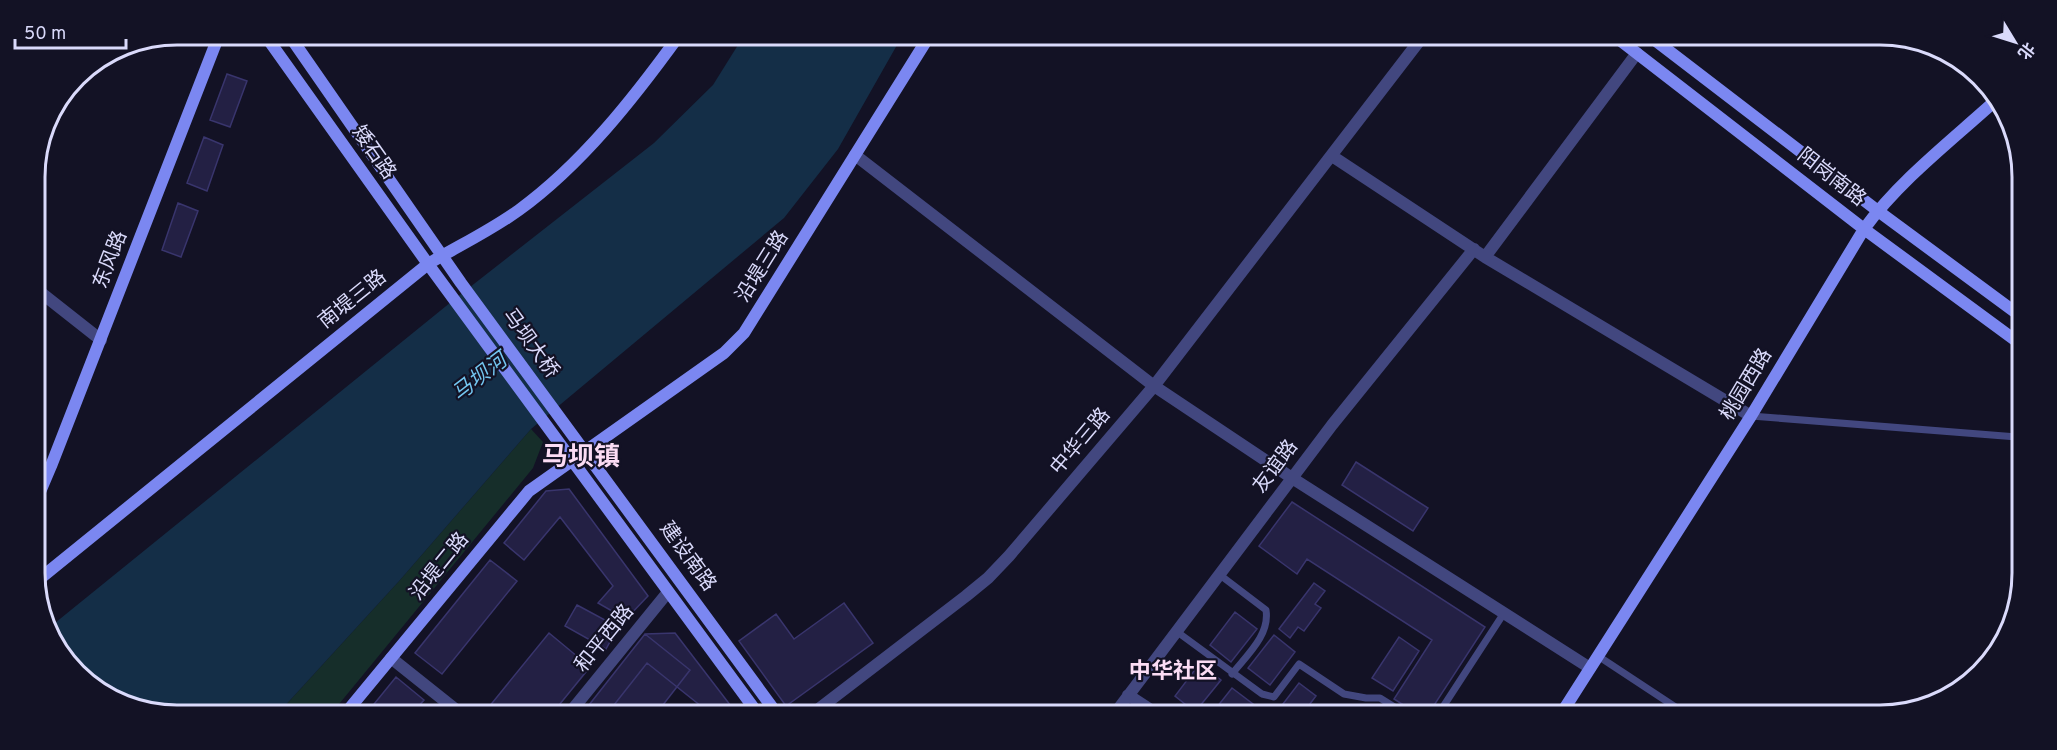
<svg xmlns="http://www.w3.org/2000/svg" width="2057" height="750" font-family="Overpass,'Noto Sans SC',sans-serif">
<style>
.green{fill:#162e2a}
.water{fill:#142e47}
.building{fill:#232044;stroke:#39356d;stroke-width:1.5}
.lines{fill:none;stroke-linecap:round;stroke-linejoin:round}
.path{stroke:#3dac97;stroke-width:3;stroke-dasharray:3 4.5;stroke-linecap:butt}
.lane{stroke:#42477f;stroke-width:7}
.street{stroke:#42477f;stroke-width:12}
.secondary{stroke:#7b87f1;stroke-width:12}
.labels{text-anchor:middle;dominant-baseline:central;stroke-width:4.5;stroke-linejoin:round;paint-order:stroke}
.street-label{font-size:20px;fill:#dadafb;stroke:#131225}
.water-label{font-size:21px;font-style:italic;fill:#73c6f0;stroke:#131225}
.quarter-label{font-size:22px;font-weight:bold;fill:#fbdcf4;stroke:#131225}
.district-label{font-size:26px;font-weight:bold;fill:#fbdcf4;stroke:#131225}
.rim{fill:none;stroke:#dadafb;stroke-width:3}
</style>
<rect width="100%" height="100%" fill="#131225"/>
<!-- green -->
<path class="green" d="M531 429 543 442 533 468 335 709H282L400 580Z"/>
<!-- water -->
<path class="water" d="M743 37 901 38 838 149 784 218 531 429 400 580 282 709 132 708 70 667 50 627 456 298 654 143 713 85Z"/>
<!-- building -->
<path class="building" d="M227 74 247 81 230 127 210 120Z
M204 137 223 145 207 191 187 183Z
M178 203 198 211 181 257 162 250Z
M1356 462 1428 508 1413 531 1342 485Z
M569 489 648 596 626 619 598 603 613 586 560 517 524 560 504 543 546 491Z
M1292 502 1485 627 1429 713H1416L1394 699 1432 640 1307 559 1297 574 1259 546Z
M490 560 517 581 442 674 415 653Z
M1314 583 1325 591 1315 604 1321 608 1304 631 1298 627 1290 638 1279 629Z
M844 603 873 643 786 706 739 641 776 614 794 639Z
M577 605 618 627 606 649 565 626Z
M1235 612 1257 629 1231 662 1210 645Z
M549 633 590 667 555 710H491L488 708Z
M675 633 734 710H706L647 663 610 710H585L645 634Z
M645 634 690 670 659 710H585Z
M1274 635 1295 652 1270 685 1248 668Z
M1399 637 1419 651 1393 691 1372 678Z
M1200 663 1221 680 1195 712 1175 696Z
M396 677 424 700 416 709H370Z
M1299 683 1316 696 1303 713H1276Z
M1232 688 1253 704 1247 713 1213 712Z"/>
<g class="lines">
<!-- path -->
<path class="path" d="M747 37 757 45 763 37"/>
<!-- lane -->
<path class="lane" d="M1751 416 2017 437
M1220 575 1266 610C1270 635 1247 655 1232 674
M1176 631 1262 694 1274 697 1299 664 1344 694 1366 698H1380L1404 713
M1598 656 1686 714
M1439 713 1504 613"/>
<!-- street -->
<path class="street" d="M855 155 1154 386 1292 478 1590 668
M1332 156 1485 257 1751 416
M1485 257 1637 53
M35 288 101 340
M391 658 455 709
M1128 695 1154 712
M572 710 668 592
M816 711 966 596 988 578 1009 556 1154 386 1420 40
M1116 712 1332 425 1474 249"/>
<!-- secondary -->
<path class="secondary" d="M265 35 428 264 756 711
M289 35 461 283 775 711
M1621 41 1864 229 2019 343
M1656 41 1878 211 2019 315
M37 499 51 466 219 35
M37 581 428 264C458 246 490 231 519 210 582 164 633 99 678 37
M349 709 529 491 724 353 744 333 928 38
M1561 714 1751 416 1864 229C1900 180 1951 141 1995 101"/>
</g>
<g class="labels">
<!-- street labels -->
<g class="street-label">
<text transform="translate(373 153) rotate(55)">矮石路</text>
<text transform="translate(1831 178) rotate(38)">阳岗南路</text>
<text transform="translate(111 260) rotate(-69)">东风路</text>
<text transform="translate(763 267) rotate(-58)">沿堤三路</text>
<text transform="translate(353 300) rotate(-39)">南堤三路</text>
<text transform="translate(530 344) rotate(54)">马坝大桥</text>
<text transform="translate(1747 385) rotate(-59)">桃园西路</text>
<text transform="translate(1081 442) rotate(-50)">中华三路</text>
<text transform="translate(1276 467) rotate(-53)">友谊路</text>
<text transform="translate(687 557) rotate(54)">建设南路</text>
<text transform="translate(440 567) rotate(-51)">沿堤二路</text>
<text transform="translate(605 639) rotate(-51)">和平西路</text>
</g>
<!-- water labels -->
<g class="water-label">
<text transform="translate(480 378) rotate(-38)">马坝河</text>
</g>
<!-- quarter labels -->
<g class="quarter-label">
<text x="1173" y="672">中华社区</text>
</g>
<!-- district labels -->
<g class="district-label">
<text x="581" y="458">马坝镇</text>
</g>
</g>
<!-- crop -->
<path d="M0 0H2057V750H0ZM177 45H1880A132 132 0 0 1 2012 177V573A132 132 0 0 1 1880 705H177A132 132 0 0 1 45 573V177A132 132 0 0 1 177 45Z" fill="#131225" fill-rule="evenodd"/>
<path class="rim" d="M177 45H1880A132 132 0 0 1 2012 177V573A132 132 0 0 1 1880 705H177A132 132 0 0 1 45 573V177A132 132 0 0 1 177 45Z"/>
<!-- north arrow -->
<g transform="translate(2015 42) rotate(128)" stroke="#131225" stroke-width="4.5" paint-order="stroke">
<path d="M0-4.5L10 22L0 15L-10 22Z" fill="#dadafb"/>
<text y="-9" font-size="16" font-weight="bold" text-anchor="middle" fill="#dadafb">北</text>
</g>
<!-- scale -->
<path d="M15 39v9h111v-9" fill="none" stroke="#dadafb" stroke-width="3"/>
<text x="24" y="39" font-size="18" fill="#dadafb" stroke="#131225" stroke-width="4.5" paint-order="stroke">50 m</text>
</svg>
